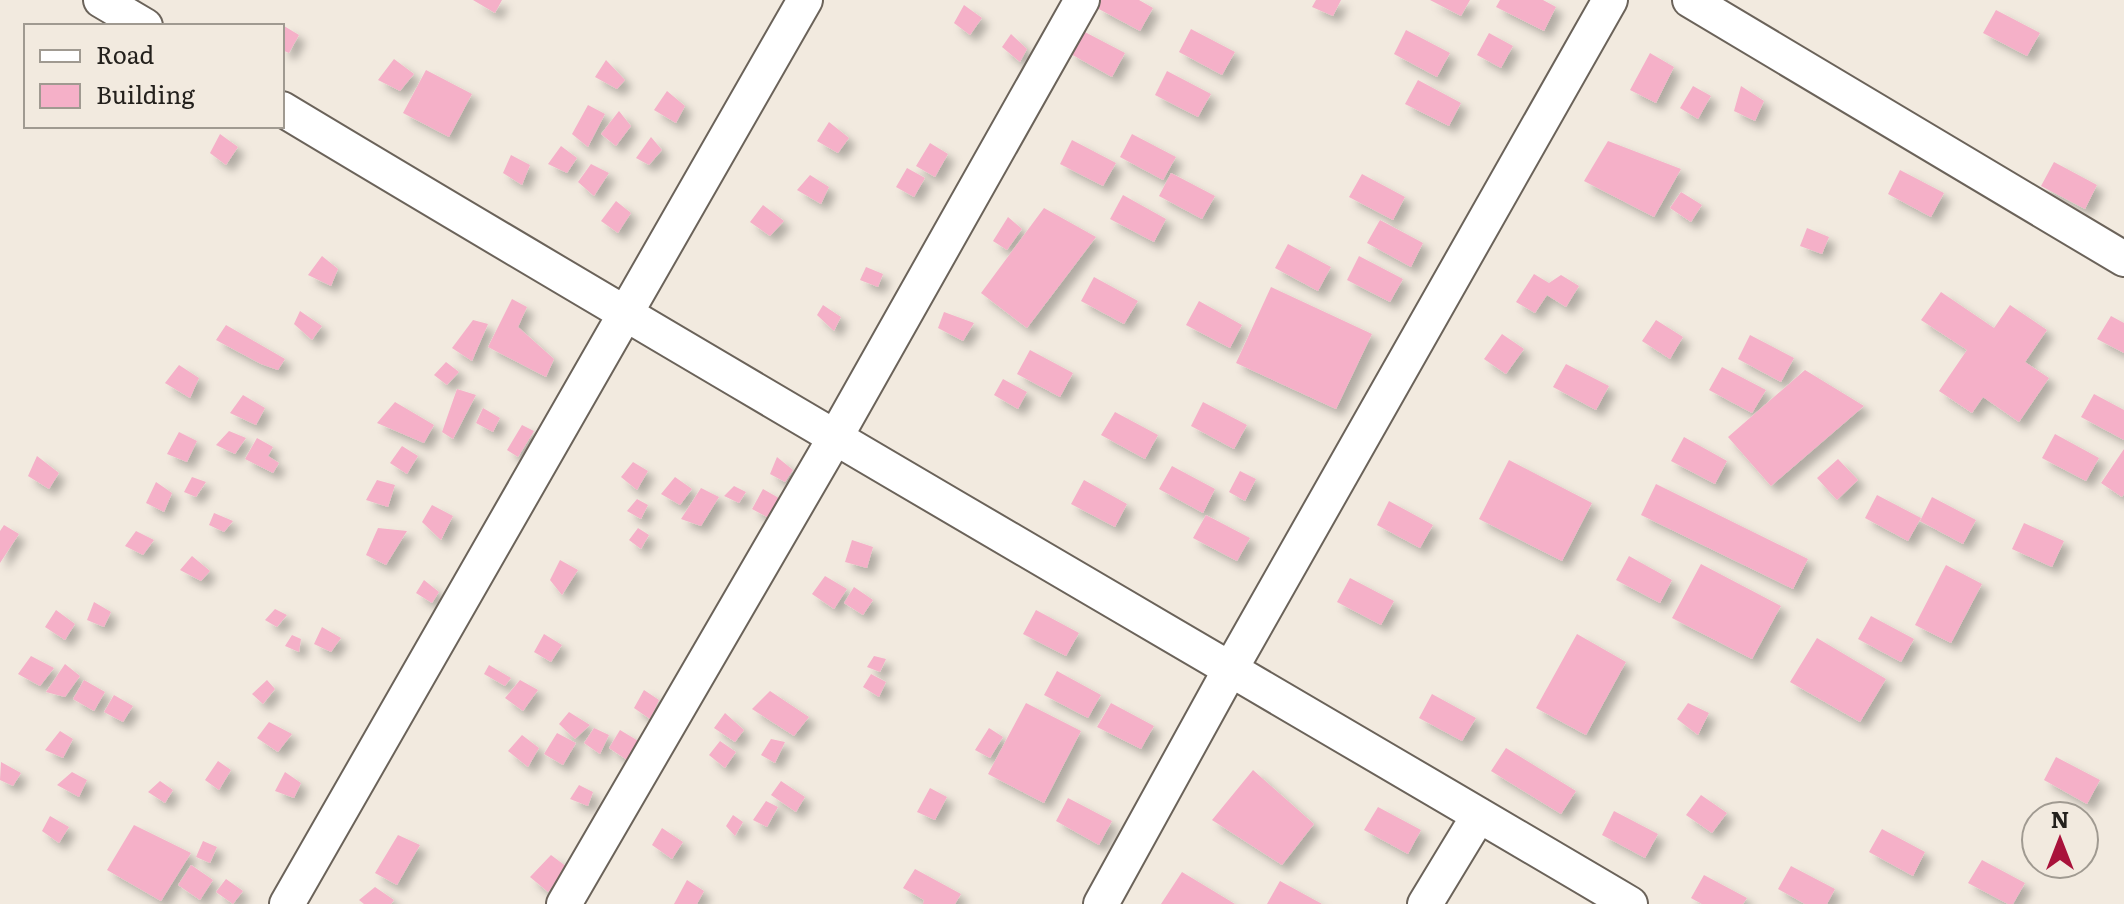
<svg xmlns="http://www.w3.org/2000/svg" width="2124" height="904" font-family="Literata,serif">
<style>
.building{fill:#f5b0c8;filter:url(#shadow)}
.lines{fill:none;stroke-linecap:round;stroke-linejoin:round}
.minor-casing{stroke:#6b635a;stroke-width:38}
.minor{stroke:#fff;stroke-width:34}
</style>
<defs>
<filter id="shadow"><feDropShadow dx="7" dy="7" stdDeviation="4" flood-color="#0004"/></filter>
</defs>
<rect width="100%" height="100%" fill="#f2eadf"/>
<!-- building -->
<path class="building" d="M473 0H502L495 13Z
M1101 0H1139L1153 8 1140 31 1097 8Z
M1316 0H1341L1333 16 1312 7Z
M1430 0H1470L1461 16Z
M1500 0H1543L1556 7 1544 31 1496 7Z
M964 5 982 18 970 35 954 23Z
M1996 10 2040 33 2027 56 1983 33Z
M284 26 299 35 289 53 282 50Z
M1191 29 1235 52 1222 75 1179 52Z
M1081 30 1125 53 1112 77 1069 53Z
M1406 30 1450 53 1437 77 1394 54Z
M1489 33 1513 46 1501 68 1477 55Z
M1011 34 1027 49 1020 62 1002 47Z
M1650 53 1674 67 1656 103 1630 90Z
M394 59 414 74 400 91 378 80Z
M606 60 625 80 617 89 595 77Z
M426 70 472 94 449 137 403 113Z
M1167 71 1211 94 1198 117 1155 95Z
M1418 80 1461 103 1449 126 1405 104Z
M1693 86 1711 96 1698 119 1680 108Z
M1741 86 1764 101 1755 121 1734 111Z
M667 91 685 106 676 123 654 110Z
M588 105 605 114 588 147 572 134Z
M619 111 631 126 616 146 601 134Z
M829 122 849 138 838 153 817 141Z
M220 134 238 147 226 165 210 153Z
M1132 134 1176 157 1163 180 1120 157Z
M651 137 662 150 649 165 636 158Z
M1072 140 1116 163 1103 186 1060 164Z
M1608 141 1681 169 1654 217 1584 181Z
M930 143 948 154 935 177 916 166Z
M561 146 577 158 567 173 548 164Z
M511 155 530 165 522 185 503 173Z
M2054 162 2097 185 2085 209 2041 186Z
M591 164 609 173 594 196 578 182Z
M907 168 925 178 914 197 896 187Z
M1900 170 1944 193 1931 217 1888 194Z
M1171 173 1215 196 1202 219 1159 196Z
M1362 174 1405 197 1393 220 1349 197Z
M810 175 829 187 821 204 797 190Z
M1681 192 1702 205 1691 222 1670 208Z
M1123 195 1166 219 1154 242 1110 219Z
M616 201 631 213 618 233 601 221Z
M763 205 784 221 770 236 750 222Z
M1044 208 1096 237 1027 328 981 293Z
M1008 217 1022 229 1007 250 993 241Z
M1380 220 1423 243 1411 267 1367 243Z
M1807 228 1829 237 1822 254 1800 246Z
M1288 244 1331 267 1318 291 1275 268Z
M322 256 338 269 331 286 308 275Z
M1359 256 1403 279 1390 302 1347 280Z
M866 267 883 274 878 287 860 280Z
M1534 274 1549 283 1561 275 1579 286 1566 307 1547 295 1535 313 1516 302Z
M1094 277 1138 301 1124 324 1081 301Z
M1271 287 1372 334 1336 409 1236 363Z
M1941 292 1994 328 2010 305 2047 330 2025 362 2049 378 2019 422 1983 397 1972 413 1939 391 1967 350 1921 320Z
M512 299 527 307 518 327 554 359 546 377 488 347Z
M1199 301 1242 325 1230 348 1186 325Z
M823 305 841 317 834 331 817 315Z
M300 311 322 326 312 340 294 324Z
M944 312 974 323 963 341 938 328Z
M2111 316 2124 323V353L2097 339Z
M473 320 488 324 472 361 452 348Z
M1656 320 1683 337 1670 359 1642 341Z
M226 325 285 359 278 370 261 364 216 340Z
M1502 334 1524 349 1506 374 1484 359Z
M1750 335 1794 358 1781 382 1738 359Z
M1030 350 1073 373 1060 397 1017 374Z
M446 362 459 372 447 385 434 375Z
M1566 364 1609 386 1596 410 1553 387Z
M179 365 199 378 190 398 165 383Z
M1722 367 1766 390 1752 413 1709 390Z
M1805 370 1864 406 1771 486 1728 437Z
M1003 379 1027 392 1018 409 994 395Z
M457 389 476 395 453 439 442 432Z
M2094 394 2124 410V440L2081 417Z
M243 395 265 408 256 425 230 413Z
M395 402 434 425 424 443 377 423Z
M1203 402 1247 425 1234 449 1191 426Z
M483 408 500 418 493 432 476 423Z
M1115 412 1158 435 1145 459 1101 435Z
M522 425 534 431 518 457 507 450Z
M229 431 246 438 235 454 216 445Z
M179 432 197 441 187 462 167 454Z
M2055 434 2099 458 2086 481 2042 458Z
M1684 437 1727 461 1715 484 1671 461Z
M257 438 273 447 268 456 279 463 273 473 245 459Z
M402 446 418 456 407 474 390 463Z
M2124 449V494L2122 497 2101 483Z
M37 456 59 473 49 489 28 476Z
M777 457 793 470 785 482 770 474Z
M1838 459 1858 480 1837 500 1817 478Z
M1509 460 1592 503 1562 561 1479 519Z
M633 462 648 471 637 490 621 477Z
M1172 466 1215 489 1203 513 1159 489Z
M1240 471 1256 479 1245 501 1229 492Z
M192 477 206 482 196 497 184 492Z
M675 477 692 489 680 505 661 494Z
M377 480 395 485 388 507 366 500Z
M1084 480 1127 504 1115 527 1071 504Z
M156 482 172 493 164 512 146 503Z
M1656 484 1808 559 1793 589 1641 515Z
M734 486 746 492 739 503 724 496Z
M701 488 719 497 701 526 681 519Z
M763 489 784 501 773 520 752 509Z
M1877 495 1921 518 1908 541 1865 518Z
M1932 497 1976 520 1963 544 1920 521Z
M637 499 648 505 641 519 627 511Z
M1389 501 1433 525 1420 548 1377 525Z
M432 505 453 516 441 540 422 522Z
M214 513 233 521 224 532 209 525Z
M1206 515 1250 538 1237 561 1193 538Z
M2024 523 2064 541 2052 567 2012 549Z
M4 525 19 534 0 563V531Z
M378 528 407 531 386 565 366 555Z
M638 528 649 535 641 549 629 540Z
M136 531 154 540 143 555 125 546Z
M852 540 873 547 867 568 845 562Z
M192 556 210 571 201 581 180 570Z
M1629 556 1672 580 1660 603 1616 580Z
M560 560 578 570 562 595 550 580Z
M1701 564 1781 606 1752 659 1672 618Z
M1946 565 1982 584 1951 643 1915 625Z
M825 576 847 589 834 609 812 594Z
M1350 578 1394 601 1381 625 1337 602Z
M424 580 439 592 432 603 416 593Z
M854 587 873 600 863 615 844 603Z
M94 602 111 612 104 627 87 620Z
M275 609 287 615 277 627 265 620Z
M56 610 75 624 65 640 45 627Z
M1036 610 1079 633 1066 656 1023 634Z
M1871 616 1914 639 1901 662 1858 639Z
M322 627 341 638 331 652 314 644Z
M544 634 562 645 551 662 534 652Z
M1577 634 1626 662 1586 735 1536 708Z
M292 635 301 639 299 652 285 646Z
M1817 638 1886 679 1860 722 1790 682Z
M31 656 54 668 40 686 18 674Z
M874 656 886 659 880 672 867 667Z
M65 664 80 676 65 697 46 692Z
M489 665 511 678 505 686 484 674Z
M1057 671 1101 695 1088 718 1044 695Z
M871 674 886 682 879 697 863 687Z
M84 680 105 692 94 711 73 699Z
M267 680 275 689 263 704 252 694Z
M520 680 538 690 523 711 505 698Z
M644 690 659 700 650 719 634 708Z
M770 691 809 717 794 736 752 709Z
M1432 694 1476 718 1462 741 1419 718Z
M114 695 133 706 123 722 104 712Z
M1026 703 1081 731 1044 803 988 774Z
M1111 703 1154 726 1141 749 1097 727Z
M1688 703 1709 713 1698 735 1677 719Z
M569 712 590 725 575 739 559 724Z
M725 713 744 730 735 742 714 728Z
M269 722 292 734 278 752 257 738Z
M594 728 609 735 600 754 584 743Z
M989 728 1003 737 990 758 975 750Z
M620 730 640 742 630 762 609 748Z
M60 731 73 739 63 758 45 750Z
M557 733 576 743 563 765 544 754Z
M522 735 539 748 528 767 508 751Z
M771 739 785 742 775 763 761 755Z
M720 741 736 752 725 768 709 755Z
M1506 748 1576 791 1561 814 1491 771Z
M2056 757 2100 780 2087 804 2044 780Z
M218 761 231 770 219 790 205 780Z
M1 762 21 773 13 786 0 780Z
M1253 770 1314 824 1282 865 1212 820Z
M72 772 87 780 79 797 57 785Z
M285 772 301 783 294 798 275 791Z
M160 781 173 790 165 803 148 792Z
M781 781 805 797 796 812 771 795Z
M579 785 593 792 588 806 570 799Z
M930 788 947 797 935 820 917 812Z
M1701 795 1727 813 1712 833 1686 815Z
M1068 798 1112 821 1099 845 1056 821Z
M766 801 778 807 767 827 753 820Z
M1378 807 1421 830 1408 854 1364 830Z
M1614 811 1658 834 1645 858 1602 835Z
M733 815 743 822 735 836 726 826Z
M50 816 69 827 59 843 42 831Z
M134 825 191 853 161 901 107 870Z
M662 828 683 842 672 859 652 845Z
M1882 829 1925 852 1913 876 1869 852Z
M398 835 420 845 397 885 375 873Z
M203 841 217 847 210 863 196 857Z
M551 855 567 867 548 892 530 877Z
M1982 860 2025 883 2013 904H2008L1968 883Z
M191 865 213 880 200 900 178 885Z
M1791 866 1835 889 1827 904H1805L1778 889Z
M915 869 961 894 955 904H923L924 900 903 888Z
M1182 872 1235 904H1161Z
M1704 875 1747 898 1743 904H1702L1691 898Z
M226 879 243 891 233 904 216 892Z
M687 880 704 891 697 904H674Z
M1280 881 1322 904H1267Z
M375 887 394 900 391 904H364L359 900Z"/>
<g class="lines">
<!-- minor casing -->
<g class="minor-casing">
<path id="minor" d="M101 0 145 26
M1690 0 2124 259
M282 109C729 378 1181 639 1630 904
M287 904 805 0
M564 904 836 436 1082 0
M1101 904 1231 668 1610 0
M1425 904 1479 815"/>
</g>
<!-- minor -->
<use href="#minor" class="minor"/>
</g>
<!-- legend -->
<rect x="24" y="24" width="260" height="104" fill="#f2eadf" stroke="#a09a91" stroke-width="2"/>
<rect x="40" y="50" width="40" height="12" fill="#ffffff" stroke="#a09a91" stroke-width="2"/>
<text x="96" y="64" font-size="24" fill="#24211d">Road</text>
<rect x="40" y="84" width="40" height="24" fill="#f5b0c8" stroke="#a09a91" stroke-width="2"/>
<text x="96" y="104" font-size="24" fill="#24211d">Building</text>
<!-- north arrow -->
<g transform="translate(2060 840)"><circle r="38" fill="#f2eadf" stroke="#a09a91" stroke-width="2"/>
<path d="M0-6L14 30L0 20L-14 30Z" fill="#a9123b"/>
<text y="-12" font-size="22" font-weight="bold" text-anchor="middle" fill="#24211d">N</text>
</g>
</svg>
